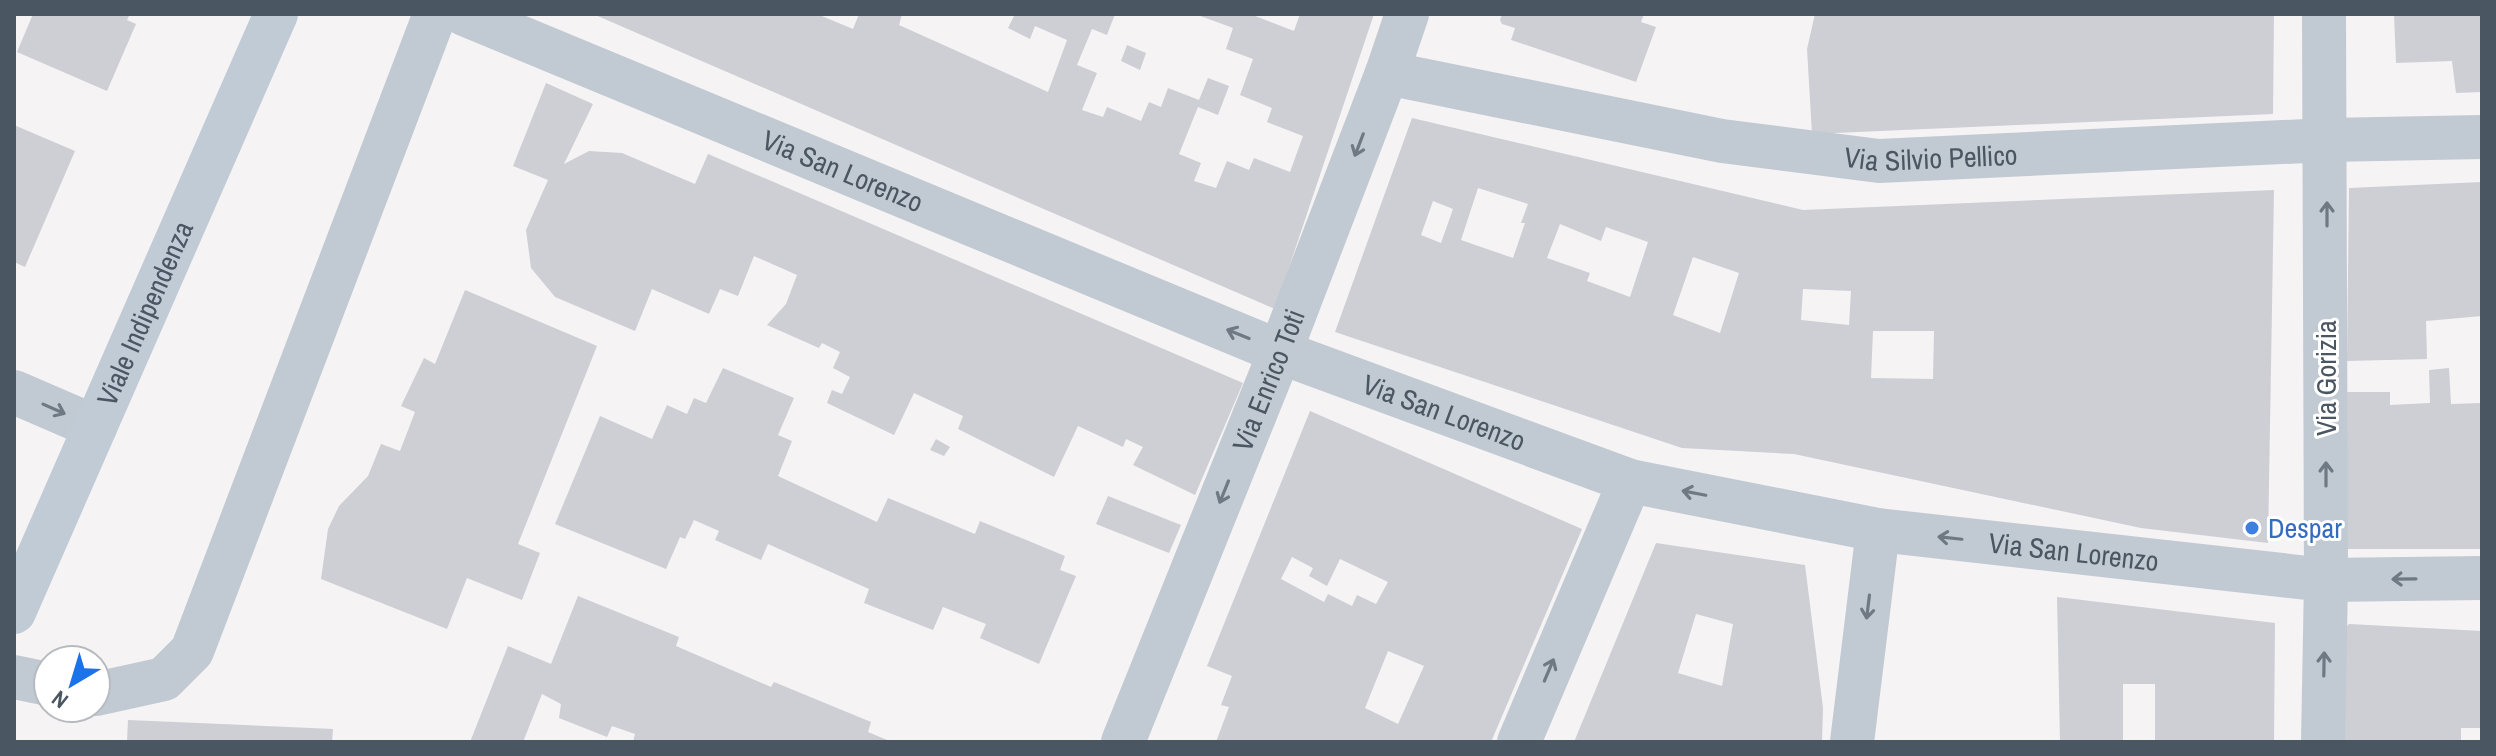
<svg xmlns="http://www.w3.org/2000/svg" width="2496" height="756" font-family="'Archivo Narrow',sans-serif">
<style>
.building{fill:#cdcfd5;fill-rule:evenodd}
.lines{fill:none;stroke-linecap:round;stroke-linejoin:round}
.street{stroke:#c1cad2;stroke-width:44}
.secondary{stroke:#c1cbd6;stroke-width:44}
.oneway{stroke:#6e7983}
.shop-dot{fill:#3f7fe0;stroke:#fff;stroke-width:3}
.labels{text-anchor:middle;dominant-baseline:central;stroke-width:6;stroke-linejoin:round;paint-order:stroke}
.street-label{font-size:28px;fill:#4a5661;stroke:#fff}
.shop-label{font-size:28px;fill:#366cbe;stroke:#fff;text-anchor:start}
</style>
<rect width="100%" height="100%" fill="#f5f3f3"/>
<!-- building -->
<path class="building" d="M33 14H130L127 20 136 24 107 91 17 52Z
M593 14H817L853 29 859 14H902L899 25 1048 92 1067 40 1035 26 1030 39 1008 28 1015 14H1115L1107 35 1092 29 1077 65 1097 73 1082 110 1103 117 1107 107 1141 121 1149 102 1161 107 1168 88 1199 100 1208 78 1229 86 1218 115 1198 107 1179 154 1201 163 1194 181 1216 188 1227 161 1249 170 1254 158 1290 172 1303 136 1267 122 1272 108 1240 95 1253 59 1226 49 1233 28 1195 14H1250L1294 31 1300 14H1374L1275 309Z
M1502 14H1644L1641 22 1656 27 1636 82 1511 40 1515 28 1502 24 1500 20Z
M1815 14H2274L2273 114 1812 134 1807 49Z
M2394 14H2482V92L2456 93 2452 61 2396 63Z
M1127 45 1146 53 1140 70 1121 61Z
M546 83 593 104 564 164 589 151 622 153 695 184 708 154 1243 383 1195 495 1133 465 1143 447 1126 439 1123 447 1078 426 1054 477 958 429 963 416 914 393 894 435 827 403 832 390 842 394 850 377 833 368 840 352 822 343 819 348 767 325 786 304 797 275 754 256 738 296 720 289 709 314 652 289 635 331 555 297 531 268 526 230 548 180 513 166Z
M1412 118 1803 210 2274 190 2268 543 2141 528 1794 454 1682 448 1335 332ZM1478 188 1528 204 1521 223H1525L1513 258 1461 240ZM1433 201 1453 209 1441 243 1421 235ZM1560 224 1601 241 1606 227 1648 242 1630 297 1587 281 1590 273 1547 258ZM1693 257 1739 273 1720 333 1673 315ZM1803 289 1851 291 1849 325 1801 320ZM1873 331H1934L1933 379 1871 378Z
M14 125 75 151 25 267 14 262Z
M2482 182V316L2426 321 2427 359 2347 361 2349 188Z
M465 290 597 346 518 544 540 553 522 600 467 578 447 629 321 579 328 529 339 506 368 476 381 444 400 451 415 412 401 406 424 358 435 364Z
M723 368 794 398 778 435 792 441 778 476 877 522 888 498 975 534 980 521 1065 556 1060 570 1076 576 1039 664 980 638 986 624 943 607 933 630 864 603 869 589 768 544 761 560 715 540 719 531 694 520 685 539 680 537 666 569 555 524 600 416 652 439 667 405 687 414 694 398 706 403Z
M2449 368 2451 404 2482 403V549H2341L2344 392H2390V405L2430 403 2429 370Z
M1310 411 1582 529 1491 742H1216L1229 707 1221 705 1232 676 1207 666ZM1292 557 1313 568 1309 576 1327 586 1340 559 1388 582 1376 604 1357 595 1352 606 1328 594 1324 602 1281 579ZM1388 651 1424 666 1398 724 1365 708Z
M936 439 950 447 944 456 930 450Z
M1108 496 1181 525 1169 553 1096 524Z
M1656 543 1805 565 1823 708 1822 742H1574ZM1696 614 1733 624 1722 686 1678 673Z
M578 596 679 637 676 646 771 687 774 682 871 722 868 732 892 742H633L635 734 612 726 607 737 559 718 561 704 542 694 523 742H470L508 646 551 664Z
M2057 597 2275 623 2274 742H2155V684H2123V742H2060Z
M2349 624 2482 631V728H2461V742H2338V636Z
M128 720 333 729 332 742H127Z"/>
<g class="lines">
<!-- street -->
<g class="street">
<path id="s1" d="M464 14 1280 352 1630 481 1878 530 2326 580 2482 578"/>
<path id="s2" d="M1387 73 1722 141 1879 161 2327 140 2482 137"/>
<path d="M14 392 95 427"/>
<path d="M14 677 48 684"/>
<path d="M96 694 164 679 192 651 435 14"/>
<path id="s3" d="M1123 742 1280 352 1387 73 1407 14"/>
<path d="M1519 742 1630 481"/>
<path d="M1852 742 1878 530"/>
<path d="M2323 742 2326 580 2324 14"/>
</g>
<!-- secondary -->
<path class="secondary" id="s4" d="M14 612 276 14"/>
</g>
<!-- one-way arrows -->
<defs><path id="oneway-shaft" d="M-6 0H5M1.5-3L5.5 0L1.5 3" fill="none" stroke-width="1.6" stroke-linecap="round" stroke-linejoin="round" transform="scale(2)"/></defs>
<g class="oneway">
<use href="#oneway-shaft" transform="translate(1359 145) rotate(111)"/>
<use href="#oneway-shaft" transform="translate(2327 214) rotate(-90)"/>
<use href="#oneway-shaft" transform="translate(1238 334) rotate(-158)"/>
<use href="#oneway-shaft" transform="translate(54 409) rotate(24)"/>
<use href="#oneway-shaft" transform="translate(2326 474) rotate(-90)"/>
<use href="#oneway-shaft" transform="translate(1224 492) rotate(112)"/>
<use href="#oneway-shaft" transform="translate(1694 493) rotate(-169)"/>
<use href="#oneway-shaft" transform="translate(1950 538) rotate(-174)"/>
<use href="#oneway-shaft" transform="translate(2404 579) rotate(179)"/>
<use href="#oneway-shaft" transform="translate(1868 607) rotate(97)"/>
<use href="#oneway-shaft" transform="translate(2324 664) rotate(-89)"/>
<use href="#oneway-shaft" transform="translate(1549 670) rotate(-67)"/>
</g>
<!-- markers -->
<circle class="shop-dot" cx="2252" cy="528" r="8"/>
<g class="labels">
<!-- street labels -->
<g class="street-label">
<text stroke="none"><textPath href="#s2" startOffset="552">Via Silvio Pellico</textPath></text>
<text stroke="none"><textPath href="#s1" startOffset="410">Via San Lorenzo</textPath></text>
<text stroke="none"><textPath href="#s4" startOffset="326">Viale Indipendenza</textPath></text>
<text transform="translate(2326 378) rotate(-90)">Via Gorizia</text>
<text stroke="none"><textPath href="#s3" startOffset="390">Via Enrico Toti</textPath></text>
<text stroke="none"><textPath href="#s1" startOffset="1058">Via San Lorenzo</textPath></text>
<text stroke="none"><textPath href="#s1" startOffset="1706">Via San Lorenzo</textPath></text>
</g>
<!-- shop labels -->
<g class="shop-label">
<text x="2268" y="528">Despar</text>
</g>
</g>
<!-- border -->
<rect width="2496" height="756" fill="none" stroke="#4a5661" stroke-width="32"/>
<!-- north arrow -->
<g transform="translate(72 684) rotate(218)"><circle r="38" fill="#ffffff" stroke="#b7bbc0" stroke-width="2"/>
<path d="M0-6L14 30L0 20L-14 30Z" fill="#1a73e8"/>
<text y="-12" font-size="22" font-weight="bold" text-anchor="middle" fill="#4a5661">N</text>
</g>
</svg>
